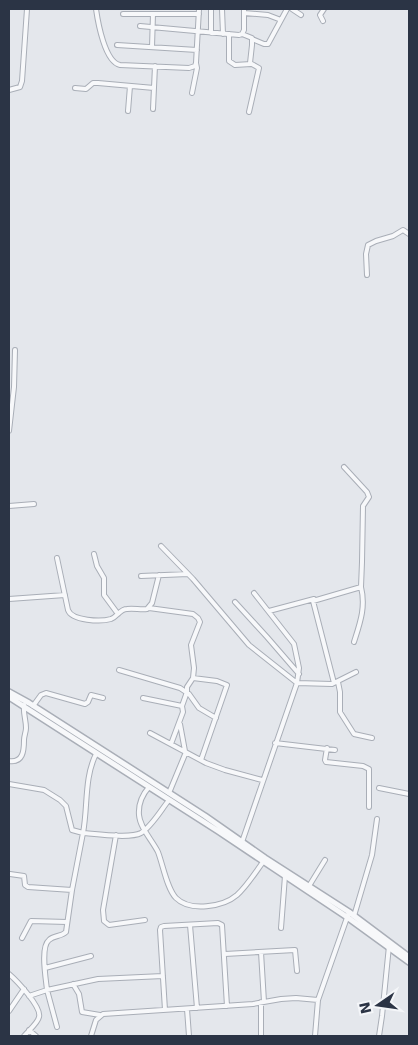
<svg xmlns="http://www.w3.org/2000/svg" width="418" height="1045" font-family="'DejaVu Sans',sans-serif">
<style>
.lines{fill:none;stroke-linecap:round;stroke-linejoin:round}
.minor-casing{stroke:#a9aeb7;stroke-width:6}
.tertiary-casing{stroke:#a9aeb7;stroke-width:8}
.minor{stroke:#f7f8fa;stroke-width:4}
.tertiary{stroke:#f7f8fa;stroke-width:5}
</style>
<rect width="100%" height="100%" fill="#e4e7ec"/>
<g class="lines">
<!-- minor casing -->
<g class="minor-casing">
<path id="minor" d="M96 9C98 23 105 62 120 65L189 68 195 66 196 63 199 9
M211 9V33
M222 9 223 34
M292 9 301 15
M244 13 268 15 281 20
M123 14H199
M323 21 320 15 324 9
M140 26 239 35 242 34 244 30V9
M229 34V61L235 65 251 64
M242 34 252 38V45L250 63 259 68 249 112
M252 39 264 44H268L287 9
M117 45 197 50
M152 47 153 14
M75 88 86 89 93 83H98L154 88
M9 90 20 87 22 81 27 9
M192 93 197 68 196 63
M153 109 155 66
M128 111 130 86
M367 275 366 254 368 245 376 241 393 236 403 230 409 234
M9 431 14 387 15 350
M9 506 34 504
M161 546 193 579 249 645 297 683 332 684 356 672
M94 554 97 566 104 578V595L118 614
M57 558 68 610C72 621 101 622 111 619 118 616 120 609 127 609 134 608 141 610 147 609L152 603 159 575
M141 576 188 574
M9 599 65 595
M235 602 267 637 299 674
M149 608 193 614 198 618 200 622 191 645 194 668 193 678 187 687V692L182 706
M269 611 314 599
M354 642C360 623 366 607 361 587
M119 670 180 688 189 694 199 708 216 718
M193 678 217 681 227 685 201 760
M338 682 340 692V712L354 734 372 738
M334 683 313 601 361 587 362 562 363 506 369 497 367 492 344 467
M143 698 182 706 183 712 171 744
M33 706 41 695 46 693 85 704 88 702 91 695 103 698
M180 724 185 751
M150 733 206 763 225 770 262 780
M275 743 335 750
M327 748 325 760 326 762 363 766 369 769V807
M9 761C23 763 24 751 24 740 24 736 26 732 26 728 26 720 23 713 24 705
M9 784 44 790 60 800 66 806 72 830 83 833C88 807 84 778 96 754
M149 787C142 795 138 803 139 815 140 828 152 840 158 852 163 865 167 889 176 898 190 912 223 907 237 895 247 886 255 873 263 862
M379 788 409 794
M169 793 186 752
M116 835 103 910 104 921 109 925 145 920
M242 842 297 683 299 668 294 644 254 593
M10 874 24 876 25 885 28 887 72 890
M309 886 325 860
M354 916 372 855 377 819
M190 925 197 1008
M281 928 285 876
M22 938 31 921 67 922
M261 952 264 1002
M225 954 295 950 297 971
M45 968 91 956
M9 974C16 980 42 1007 39 1017 38 1023 28 1031 24 1036
M73 984 79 994 82 1012 100 1015
M29 996 47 990C46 979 40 947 49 940 54 935 61 937 66 932L72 890 83 833C96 834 130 839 141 833 152 826 161 810 169 800
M261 1002V1036
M187 1009 189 1036
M165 1010 160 930 161 927 164 926 218 923 222 925 227 1006
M9 1011 24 989
M57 1027 47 990 98 979 163 976
M29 1030 36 1036
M91 1036 96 1020 103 1014 253 1004 281 999 296 998 318 1000 349 912
M315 1036 318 1000
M379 1036 382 1016 389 946"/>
</g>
<!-- tertiary casing -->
<g class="tertiary-casing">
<path id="tertiary" d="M9 692 29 703 205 816 265 858 349 912 409 957
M9 697 218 831 347 917 409 962"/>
</g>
<!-- minor -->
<use href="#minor" class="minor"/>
<!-- tertiary -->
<use href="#tertiary" class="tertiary"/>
</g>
<!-- border -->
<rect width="418" height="1045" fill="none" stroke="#2b3445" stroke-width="20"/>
<!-- north arrow -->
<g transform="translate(378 1005) rotate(257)" stroke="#f4f6f9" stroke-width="4" paint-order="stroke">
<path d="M0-4L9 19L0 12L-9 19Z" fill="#2b3445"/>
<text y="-8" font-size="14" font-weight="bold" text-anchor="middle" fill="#2b3445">N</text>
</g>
</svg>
